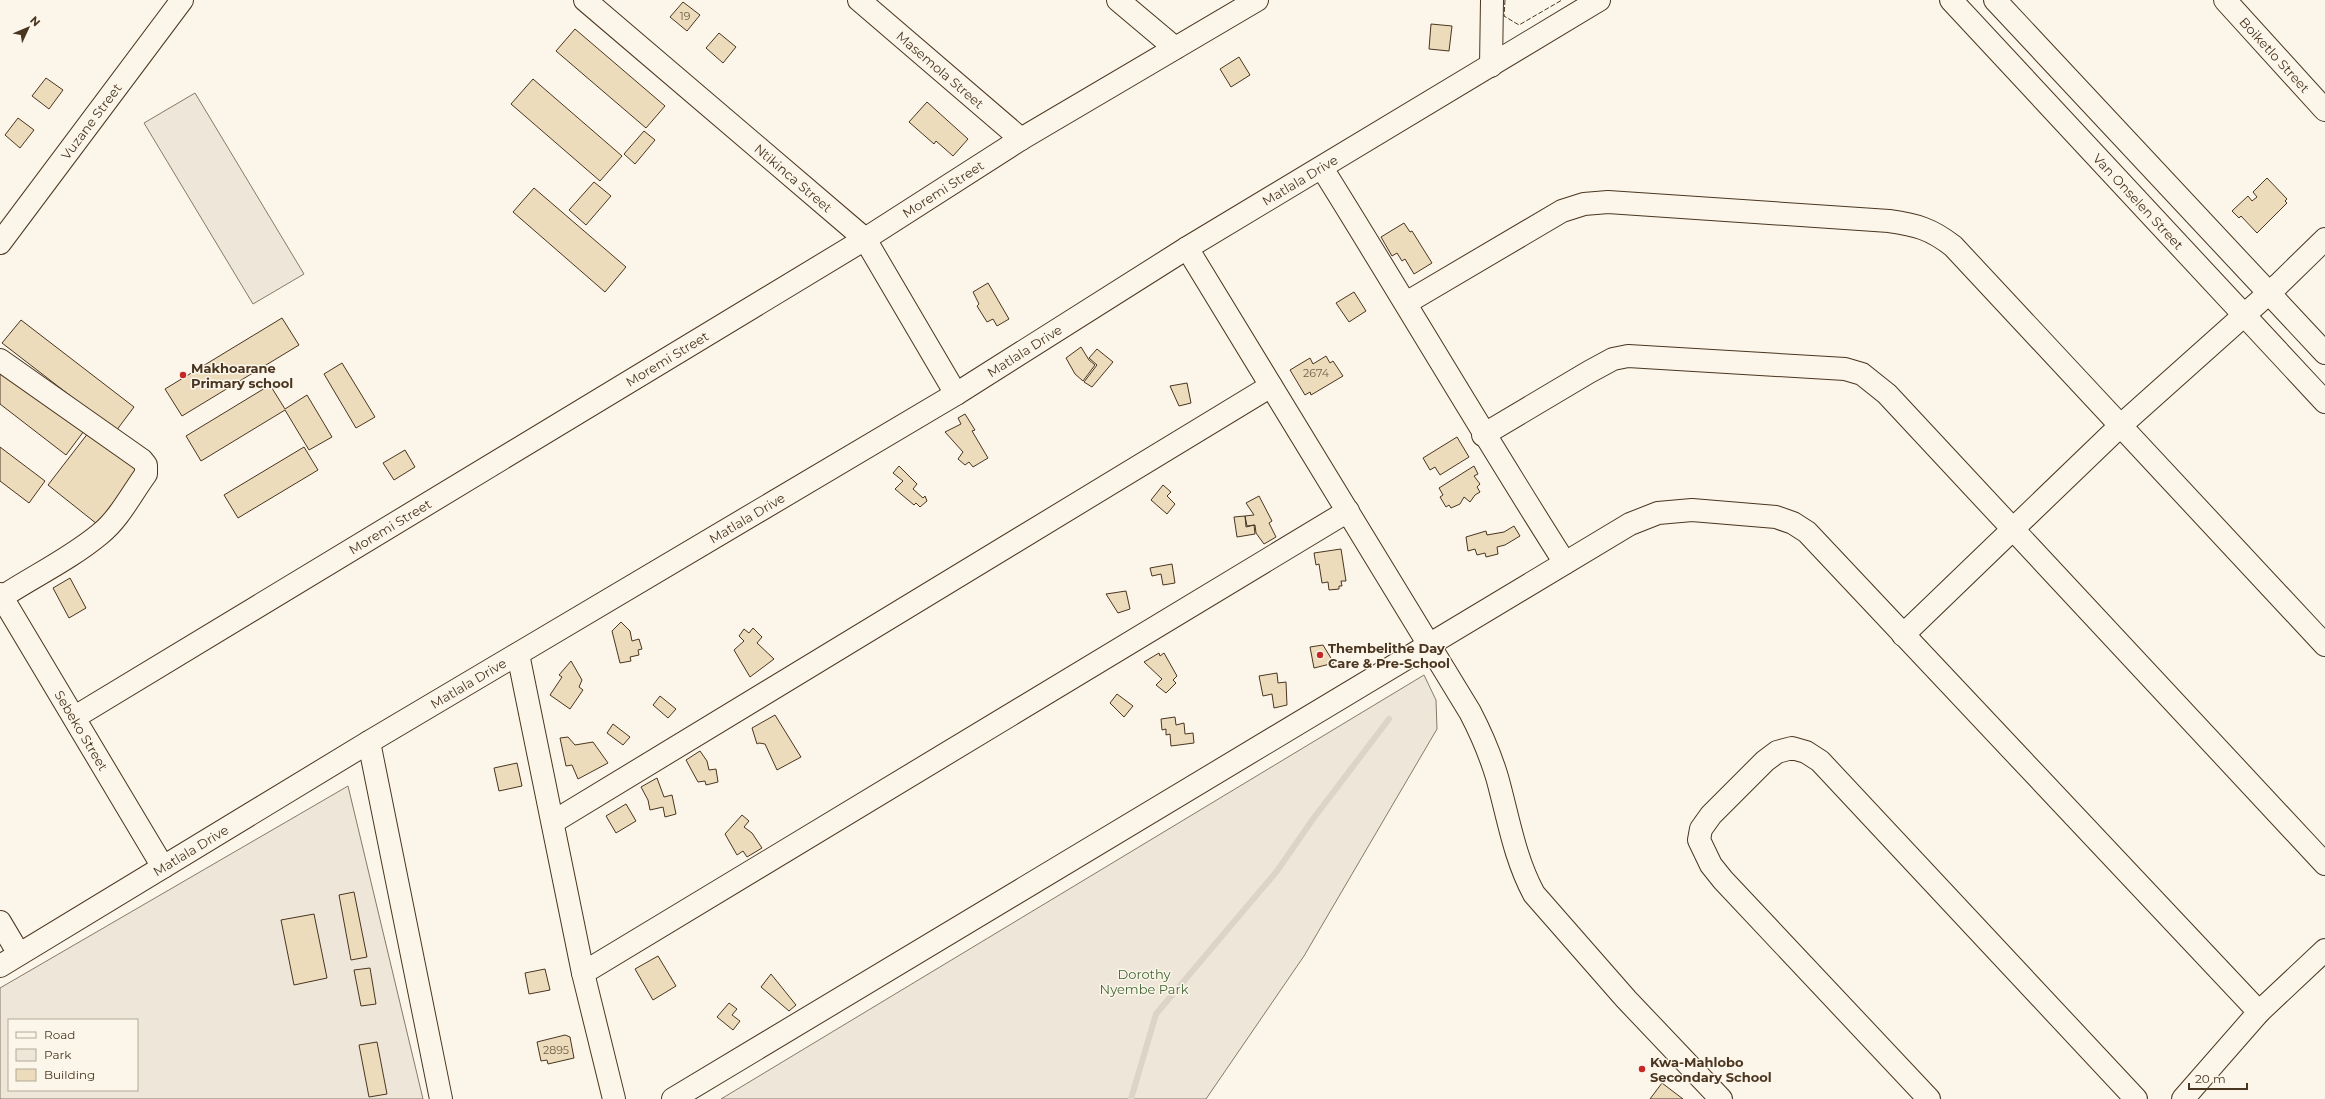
<svg xmlns="http://www.w3.org/2000/svg" width="2325" height="1099" font-family="Montserrat,sans-serif">
<style>
.green{fill:#ede6d9;stroke:#887966;fill-rule:evenodd}
.lines{fill:none;stroke-linecap:round;stroke-linejoin:round}
.stream{stroke:#dcd4c6;stroke-width:6}
.building{fill:#ecdcbc;stroke:#4a3520}
.minor-casing{stroke:#4a3520;stroke-width:24}
.major-casing{stroke:#4a3520;stroke-width:24}
.minor{stroke:#fbf6e9;stroke-width:22}
.major{stroke:#fbf6e9;stroke-width:22}
.fence{stroke:#4a3520;stroke-width:1;stroke-dasharray:5 2;stroke-linecap:butt}
.poi-dot{fill:#c62828;stroke:#fbf6e9;stroke-width:1.5}
.labels{text-anchor:middle;dominant-baseline:central;stroke-width:3;stroke-linejoin:round;paint-order:stroke}
.number-label{font-size:11px;fill:#725f47}
.street-label{font-size:13px;fill:#4a3520;stroke:#fbf6e9}
.poi-label{font-size:13px;font-weight:bold;fill:#4a3520;stroke:#fbf6e9;text-anchor:start}
.park-label{font-size:13px;fill:#436837;stroke:#fbf6e9}
</style>
<rect width="100%" height="100%" fill="#fbf6e9"/>
<!-- green -->
<path class="green" d="M195 93 304 274 253 304 144 123Z
M1424 675 1436 700 1437 729 1304 956 1206 1099H721Z
M348 786 423 1099H0V988ZM9 1020H137V1090H9Z"/>
<g class="lines">
<!-- stream -->
<path class="stream" d="M1131 1099 1156 1014 1277 871 1313 819 1389 719"/>
</g>
<!-- building -->
<path class="building" d="M683 2 700 15 687 31 670 17Z
M1431 24 1452 26 1449 51 1429 49Z
M575 29 665 106 646 128 556 51Z
M719 33 736 47 723 63 706 48Z
M1239 57 1250 75 1231 87 1220 69Z
M46 78 63 90 49 109 32 96Z
M533 79 622 156 600 181 511 104Z
M927 102 968 139 953 156 936 141 934 144 909 122Z
M18 118 34 130 20 148 5 135Z
M644 131 655 140 635 164 624 154Z
M2267 178 2287 199 2285 201 2287 203 2257 233 2241 216 2239 218 2232 211 2248 196 2252 201 2257 197 2253 192Z
M594 182 611 196 586 225 569 210Z
M534 188 626 267 605 292 513 212Z
M1404 223 1410 232 1412 231 1432 263 1414 274 1405 259 1402 261 1397 253 1392 256 1381 237Z
M988 283 1009 319 997 326 993 319 987 322 977 306 979 304 973 292Z
M1354 292 1366 311 1349 322 1336 303Z
M282 318 299 345 182 416 165 389Z
M21 320 134 407 116 431 2 343Z
M1081 347 1089 360 1095 365 1083 381 1075 374 1066 358Z
M1097 349 1113 362 1092 387 1084 382 1097 365 1089 358Z
M1326 356 1330 363 1333 361 1343 376 1311 395 1310 392 1305 395 1290 370 1310 358 1313 364Z
M342 363 375 417 356 428 324 374Z
M0 366 84 431 66 455 0 404Z
M1187 383 1191 403 1179 406 1170 386Z
M270 385 285 409 307 395 332 437 309 450 285 410 201 461 186 436Z
M965 414 975 430 972 431 988 458 973 467 969 462 965 465 958 459 963 452 945 432 961 424 958 418Z
M92 428 141 466 97 524 48 485Z
M1457 437 1469 457 1440 475 1435 467 1430 470 1423 458Z
M0 447 45 481 29 503 0 481Z
M304 447 318 470 238 518 224 495Z
M405 450 415 467 394 480 383 463Z
M899 466 917 484 913 489 923 498 925 496 927 501 920 507 916 503 914 505 895 489 903 481 893 473Z
M1474 466 1478 474 1474 476 1480 484 1477 487 1480 492 1475 495 1470 502 1464 497 1460 504 1451 508 1449 505 1446 507 1440 497 1443 495 1439 488Z
M1163 485 1171 492 1167 496 1175 504 1167 514 1151 500Z
M1259 496 1272 521 1269 523 1276 537 1264 544 1256 533 1255 525 1247 526 1245 516 1254 515 1246 503Z
M1245 516 1246 527 1254 525 1255 534 1237 537 1234 517Z
M1514 526 1520 536 1505 545 1497 547 1498 554 1486 557 1485 553 1477 555 1475 549 1468 551 1466 537 1486 531 1487 535 1504 532Z
M1341 549 1346 581H1341L1342 586H1339V589L1329 590 1328 582 1322 583 1319 564 1316 565 1314 553Z
M1172 564 1175 583 1163 585 1161 574 1152 576 1150 568Z
M70 578 86 608 69 618 53 588Z
M1126 591 1130 609 1118 613 1106 594Z
M621 622 630 631 632 641 639 639 642 649 638 650 639 655 630 657 631 661 620 663 612 631Z
M753 628 762 637 757 643 774 659 750 677 734 650 744 641 739 636 744 629 749 633Z
M1323 645 1334 663 1314 668 1310 647Z
M1159 653 1160 656 1164 653 1177 676 1173 680 1176 683 1166 693 1156 685 1162 679 1144 662Z
M571 661 582 680 579 687 583 690 570 709 550 695 562 677 559 675Z
M1277 673 1278 683 1286 682 1287 705 1274 708 1272 694 1263 696 1259 676Z
M1117 694 1133 706 1124 717 1110 703Z
M660 696 676 709 668 718 653 705Z
M775 715 801 757 777 770 765 744 759 743 757 744 752 728Z
M1175 717 1176 725 1184 723 1185 734 1193 733 1194 743 1171 746 1170 734 1166 735V729L1162 730 1161 719Z
M613 724 630 737 623 745 607 733Z
M568 737 575 745 593 742 608 763 578 779 572 765 566 766 560 738Z
M700 751 707 761 709 770 716 769 718 782 706 785 705 781 698 782 686 760Z
M517 763 522 786 499 791 494 768Z
M657 778 664 797 672 795 676 814 665 817 663 807 650 810 648 800 641 787Z
M626 804 636 821 616 833 606 816Z
M742 815 749 821 744 827 752 833 762 848 747 857 743 851 737 855 725 834Z
M354 892 367 957 351 960 339 895Z
M314 914 327 978 294 985 281 920Z
M658 956 676 986 653 1000 635 969Z
M370 968 376 1004 361 1006 354 970Z
M545 969 550 990 529 994 525 973Z
M771 974 796 1005 789 1011 761 987Z
M729 1003 737 1009 732 1015 740 1021 733 1030 717 1017Z
M565 1035 570 1037 574 1058 548 1064 547 1060 541 1061 537 1042Z
M377 1042 387 1094 369 1097 359 1045Z
M1662 1083 1683 1099H1650Z"/>
<g class="lines">
<!-- minor casing -->
<g class="minor-casing">
<g id="minor">
<path id="s1" d="M585 0 865 239 956 394"/>
<path id="s2" d="M859 0 1021 139"/>
<path d="M1118 0 1175 48"/>
<path id="s3" d="M2225 0 2325 110"/>
<path d="M1491 66 1492 0"/>
<path d="M1322 168C1404 299 1482 433 1565 563"/>
<path id="s4" d="M0 243 182 0"/>
<path d="M1187 248 1470 712C1481 733 1490 754 1497 777 1508 816 1514 857 1534 894L1626 999 1721 1099"/>
<path d="M1406 303 1562 211 1584 204 1608 202 1889 221C1917 225 1931 229 1953 246L2325 645"/>
<path d="M0 360 142 460 146 465V474C132 493 119 519 100 534 70 559 34 576 2 597"/>
<path d="M1483 435 1589 372 1613 359 1628 356 1845 369 1862 374 1887 394 2325 864"/>
<path id="s5" d="M0 594 163 867"/>
<path d="M1903 635 2119 427 2279 284 2325 239"/>
<path d="M518 654 583 973 614 1099"/>
<path id="s6" d="M75 717 865 239 1021 139 1257 0"/>
<path d="M369 742 441 1099"/>
<path d="M553 822 1271 386"/>
<path d="M0 922 19 954"/>
<path id="s7" d="M0 966 369 742 956 394 1187 248 1599 0"/>
<path d="M583 973 1348 511"/>
<path d="M673 1099 1630 524 1658 513 1692 510 1776 517 1793 523 1807 532 2259 1012"/>
<path d="M1929 1099 1723 880 1711 865 1699 840 1701 829 1711 815 1765 761 1777 752 1792 748 1806 752 1820 761 2136 1099"/>
<path d="M2183 1099 2259 1012 2325 950"/>
</g>
</g>
<!-- major casing -->
<g class="major-casing">
<g id="major">
<path id="s8" d="M1951 0 2325 402"/>
<path d="M1995 0 2325 353"/>
</g>
</g>
<!-- minor -->
<use href="#minor" class="minor"/>
<!-- major -->
<use href="#major" class="major"/>
<!-- fence -->
<path class="fence" d="M1505 0 1504 16 1519 25 1562 0"/>
</g>
<!-- markers -->
<g class="poi-dot">
<circle cx="183" cy="375" r="4"/>
<circle cx="1320" cy="655" r="4"/>
<circle cx="1642" cy="1069" r="4"/>
</g>
<g class="labels">
<!-- number labels -->
<g class="number-label">
<text x="685" y="16">19</text>
<text x="1316" y="373">2674</text>
<text x="556" y="1050">2895</text>
</g>
<!-- street labels -->
<g class="street-label">
<text stroke="none"><textPath href="#s3" startOffset="74">Boiketlo Street</textPath></text>
<text stroke="none"><textPath href="#s2" startOffset="107">Masemola Street</textPath></text>
<text stroke="none"><textPath href="#s4" startOffset="152">Vuzane Street</textPath></text>
<text stroke="none"><textPath href="#s1" startOffset="274">Ntikinca Street</textPath></text>
<text stroke="none"><textPath href="#s7" startOffset="1519">Matlala Drive</textPath></text>
<text stroke="none"><textPath href="#s6" startOffset="1016">Moremi Street</textPath></text>
<text stroke="none"><textPath href="#s8" startOffset="275">Van Onselen Street</textPath></text>
<text stroke="none"><textPath href="#s7" startOffset="1195">Matlala Drive</textPath></text>
<text stroke="none"><textPath href="#s6" startOffset="692">Moremi Street</textPath></text>
<text stroke="none"><textPath href="#s7" startOffset="871">Matlala Drive</textPath></text>
<text stroke="none"><textPath href="#s6" startOffset="368">Moremi Street</textPath></text>
<text stroke="none"><textPath href="#s7" startOffset="547">Matlala Drive</textPath></text>
<text stroke="none"><textPath href="#s5" startOffset="159">Sebeko Street</textPath></text>
<text stroke="none"><textPath href="#s7" startOffset="223">Matlala Drive</textPath></text>
</g>
<!-- poi labels -->
<g class="poi-label">
<text x="191" y="368">Makhoarane<tspan x="191" dy="15">Primary school</tspan></text>
<text x="1328" y="648">Thembelithe Day<tspan x="1328" dy="15">Care &amp; Pre-School</tspan></text>
<text x="1650" y="1062">Kwa-Mahlobo<tspan x="1650" dy="15">Secondary School</tspan></text>
</g>
<!-- park labels -->
<g class="park-label">
<text x="1144" y="974">Dorothy<tspan x="1144" dy="15">Nyembe Park</tspan></text>
</g>
</g>
<!-- legend -->
<rect x="8" y="1019" width="130" height="72" fill="#fbf6e9" stroke="#b4a999"/>
<rect x="16" y="1032" width="20" height="6" fill="#fbf6e9" stroke="#b4a999"/>
<text x="44" y="1039" font-size="12" fill="#4a3520">Road</text>
<rect x="16" y="1049" width="20" height="12" fill="#ede6d9" stroke="#b4a999"/>
<text x="44" y="1059" font-size="12" fill="#4a3520">Park</text>
<rect x="16" y="1069" width="20" height="12" fill="#ecdcbc" stroke="#b4a999"/>
<text x="44" y="1079" font-size="12" fill="#4a3520">Building</text>
<!-- north arrow -->
<g transform="translate(28 28) rotate(46)" stroke="#fbf6e9" stroke-width="3" paint-order="stroke">
<path d="M0-3L7 15L0 10L-7 15Z" fill="#4a3520"/>
<text y="-6" font-size="11" font-weight="bold" text-anchor="middle" fill="#4a3520">N</text>
</g>
<!-- scale -->
<path d="M2189 1083v6h58v-6" fill="none" stroke="#4a3520" stroke-width="2"/>
<text x="2195" y="1083" font-size="12" fill="#4a3520" stroke="#fbf6e9" stroke-width="3" paint-order="stroke">20 m</text>
</svg>
